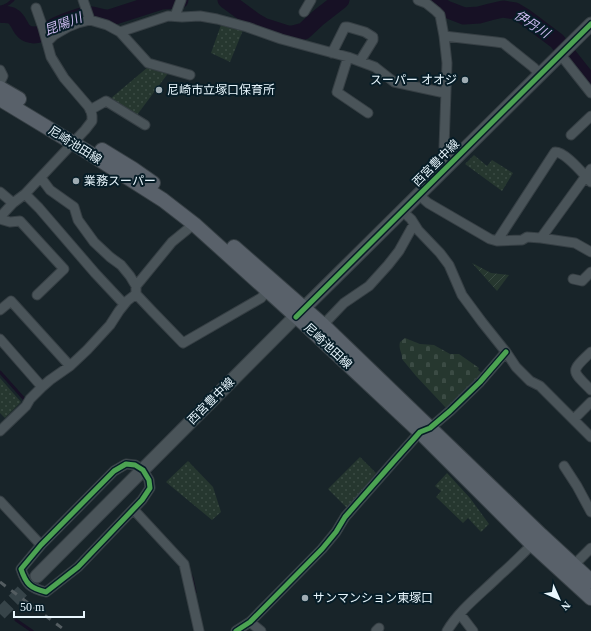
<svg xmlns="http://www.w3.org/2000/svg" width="591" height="631" font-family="'Times New Roman','Noto Sans JP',serif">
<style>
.grass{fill:url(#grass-dots)}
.cemetery{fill:url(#cemetery-stones)}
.garden{fill:url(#garden-furrows)}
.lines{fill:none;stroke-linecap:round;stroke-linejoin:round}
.stream{stroke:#171125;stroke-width:3}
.river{stroke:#171125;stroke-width:17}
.secondary-tunnel{stroke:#374449;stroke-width:13;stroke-dasharray:13 6;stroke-linecap:butt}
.minor-casing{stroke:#363f44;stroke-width:11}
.secondary-casing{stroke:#363f44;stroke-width:15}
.primary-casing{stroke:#363f44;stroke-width:16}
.minor{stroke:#4a5459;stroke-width:9}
.secondary{stroke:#4a5459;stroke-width:13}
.primary{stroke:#59616a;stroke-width:14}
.rail{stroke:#545d61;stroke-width:3;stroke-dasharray:7 7;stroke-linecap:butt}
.cycleway-casing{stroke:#071d27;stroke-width:8}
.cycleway{stroke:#4ca352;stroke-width:5}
.poi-dot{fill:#9facb3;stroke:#071d27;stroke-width:1.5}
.labels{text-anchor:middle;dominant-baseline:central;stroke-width:4;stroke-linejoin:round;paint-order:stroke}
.poi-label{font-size:12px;fill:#e8f6fd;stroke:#071d27;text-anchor:start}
.street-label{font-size:12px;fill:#e8f6fd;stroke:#071d27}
.water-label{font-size:13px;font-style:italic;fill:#cfbdf2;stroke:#071d27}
</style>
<defs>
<pattern id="grass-dots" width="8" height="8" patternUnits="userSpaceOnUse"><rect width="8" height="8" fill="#26372f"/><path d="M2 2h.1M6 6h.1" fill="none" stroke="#3b4b44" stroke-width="1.8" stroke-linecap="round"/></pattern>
<pattern id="cemetery-stones" width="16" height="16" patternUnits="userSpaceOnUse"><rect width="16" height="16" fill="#26372f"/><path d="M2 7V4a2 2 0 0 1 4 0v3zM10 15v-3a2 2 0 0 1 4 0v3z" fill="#3b4b44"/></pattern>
<pattern id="garden-furrows" width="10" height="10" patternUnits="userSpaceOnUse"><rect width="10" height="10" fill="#26372f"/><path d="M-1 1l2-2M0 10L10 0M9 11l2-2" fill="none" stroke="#3b4b44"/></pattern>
</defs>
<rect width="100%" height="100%" fill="#182429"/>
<!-- grass -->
<path class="grass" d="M221 25 237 28 243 30 230 62 211 53Z
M148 67 169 72 137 115 110 99Z
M474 155 487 166 492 160 513 173 502 191 465 164Z
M0 378 21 402 5 418 0 413Z
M360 457 376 473 347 508 328 489Z
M188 461 213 487 221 512 212 520 166 482Z
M447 473 470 498 489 524 481 532 468 518 463 523 436 497 441 491 435 486Z"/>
<!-- cemetery -->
<path class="cemetery" d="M405 338 420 344 434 345 450 354H459L479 368 478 370 483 374 447 409 416 376 402 359C403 354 398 349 400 342Z"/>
<!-- garden -->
<path class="garden" d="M472 263 491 273 509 275 497 291Z"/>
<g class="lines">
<!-- stream -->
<path class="stream" d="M138 0 146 6
M0 8 8 4 13 0
M0 372 25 400
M190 574 192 578 195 592
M16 620 32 631"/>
<!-- river -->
<path class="river" d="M226 0 256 22 263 26 288 34H293L304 31 318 18 341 0
M432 0 446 9 464 16 479 15 490 12 503 9 515 11 525 17 557 41 591 84
M0 14C4 15 9 14 12 16 22 21 18 34 34 35 42 35 50 28 57 25 66 21 76 17 86 15 94 13 101 19 109 18L162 1 180 0"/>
<!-- secondary-tunnel -->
<path class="secondary-tunnel" d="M0 614 37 576"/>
<!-- minor casing -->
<g class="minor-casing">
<path id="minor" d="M83 0 90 20
M418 0 426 3 436 11 440 15 444 36 447 63 444 147 455 158
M304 12 311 0
M175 16 181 0
M120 32 168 16 182 17 200 16 217 19 247 27 281 39 348 57 375 67 394 82 445 93
M444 36 496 42 503 43 533 67 540 74
M47 42 54 35 68 27 78 23 90 20 107 25 120 32 148 63 190 75
M332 53 345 27H348L365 32 373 37V40L360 61
M560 54 591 93
M348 57 337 92 368 113
M0 70 3 76 0 82
M90 110 106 101 145 125
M571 135 591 116
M0 192 13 203
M25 194 39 208 95 273 124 304
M419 195 428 203 490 239 497 241 522 240 527 237 541 238 575 243 591 252
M402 211 411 219 418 230 440 253 449 265 462 295 482 322 506 352 516 367 530 381 540 386 591 437
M0 217 13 203 25 194 85 130 92 121V116L91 111 88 106 64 78 51 57 43 28 36 8
M0 219 10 222 20 221 64 269 37 295
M541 238 591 169
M497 241 555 152C566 152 583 174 591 182
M573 279 582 281 591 272
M136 286 172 242 194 224
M136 294 152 311 183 343 261 298 267 291
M0 310 11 301 70 366
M323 325 344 303 369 286 388 265 399 251 414 224
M0 339 42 387
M591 352C570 372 571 370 591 390
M574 419 591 402
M0 431 26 406 30 399 42 387 50 380 70 366 87 350 110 325 119 311 127 301 136 294V286L130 276 121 265 110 257 94 242 78 220 74 207 50 190 41 178
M126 464 135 465 143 470 149 480 150 488 142 500 78 567 46 592C30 588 26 584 21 569L41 545 114 471Z
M564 466 577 486 591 512
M0 501 41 545
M134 510 184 564 199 631
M570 569 591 548
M460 614 473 631
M250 622 261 631
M236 631 250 622 322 549 336 532 345 517 395 460 420 432 430 428 450 411 480 382 506 352
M376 631 379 628
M447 631C460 609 482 593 500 575 513 564 524 552 536 541"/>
</g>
<!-- secondary casing -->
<g class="secondary-casing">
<path id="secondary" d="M37 576 286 326 591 24"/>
</g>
<!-- primary casing -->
<g class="primary-casing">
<path id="primary" d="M0 88 19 99
M0 99 86 151 163 200 194 224 307 326 420 432 532 544 591 598
M102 150 133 169 153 183
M234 247 323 325 541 535 591 581"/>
</g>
<!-- minor -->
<use href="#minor" class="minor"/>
<!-- secondary -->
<use href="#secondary" class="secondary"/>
<!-- primary -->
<use href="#primary" class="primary"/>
<!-- rail -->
<path class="rail" d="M0 582 66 631"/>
<!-- cycleway casing -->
<g class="cycleway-casing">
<path id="cycleway" d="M296 317 591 24
M126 464 135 465 143 470 149 480 150 488 142 500 78 567 46 592C30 588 26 584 21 569L41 545 114 471Z
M236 631 250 622 322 549 336 532 345 517 395 460 420 432 430 428 450 411 480 382 506 352"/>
</g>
<!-- cycleway -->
<use href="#cycleway" class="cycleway"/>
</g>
<!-- markers -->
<g class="poi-dot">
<circle cx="465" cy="80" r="4"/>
<circle cx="159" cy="90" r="4"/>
<circle cx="76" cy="181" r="4"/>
<circle cx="305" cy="598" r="4"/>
</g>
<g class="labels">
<!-- poi labels -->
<g class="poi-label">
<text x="457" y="80" text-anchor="end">スーパー オオジ</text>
<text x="167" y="90">尼崎市立塚口保育所</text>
<text x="84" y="181">業務スーパー</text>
<text x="313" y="598">サンマンション東塚口</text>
</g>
<!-- street labels -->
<g class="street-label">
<text transform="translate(75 145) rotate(32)">尼崎池田線</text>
<text transform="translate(436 163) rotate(-45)">西宮豊中線</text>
<text transform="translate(328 346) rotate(43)">尼崎池田線</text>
<text transform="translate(211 401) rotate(-45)">西宮豊中線</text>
</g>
<!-- water labels -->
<g class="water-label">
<text transform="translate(63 24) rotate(-21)">昆陽川</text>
<text transform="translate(532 24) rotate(33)">伊丹川</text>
</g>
</g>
<!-- north arrow -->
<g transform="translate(559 599) rotate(135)" stroke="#071d27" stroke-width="3" paint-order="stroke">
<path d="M0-3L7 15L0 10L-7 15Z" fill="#e8f6fd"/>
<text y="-6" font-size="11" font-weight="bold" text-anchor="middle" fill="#e8f6fd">N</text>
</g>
<!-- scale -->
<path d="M14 611v6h70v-6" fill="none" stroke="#e8f6fd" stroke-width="2"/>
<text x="20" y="611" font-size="12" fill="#e8f6fd" stroke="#071d27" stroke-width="3" paint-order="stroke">50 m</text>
</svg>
